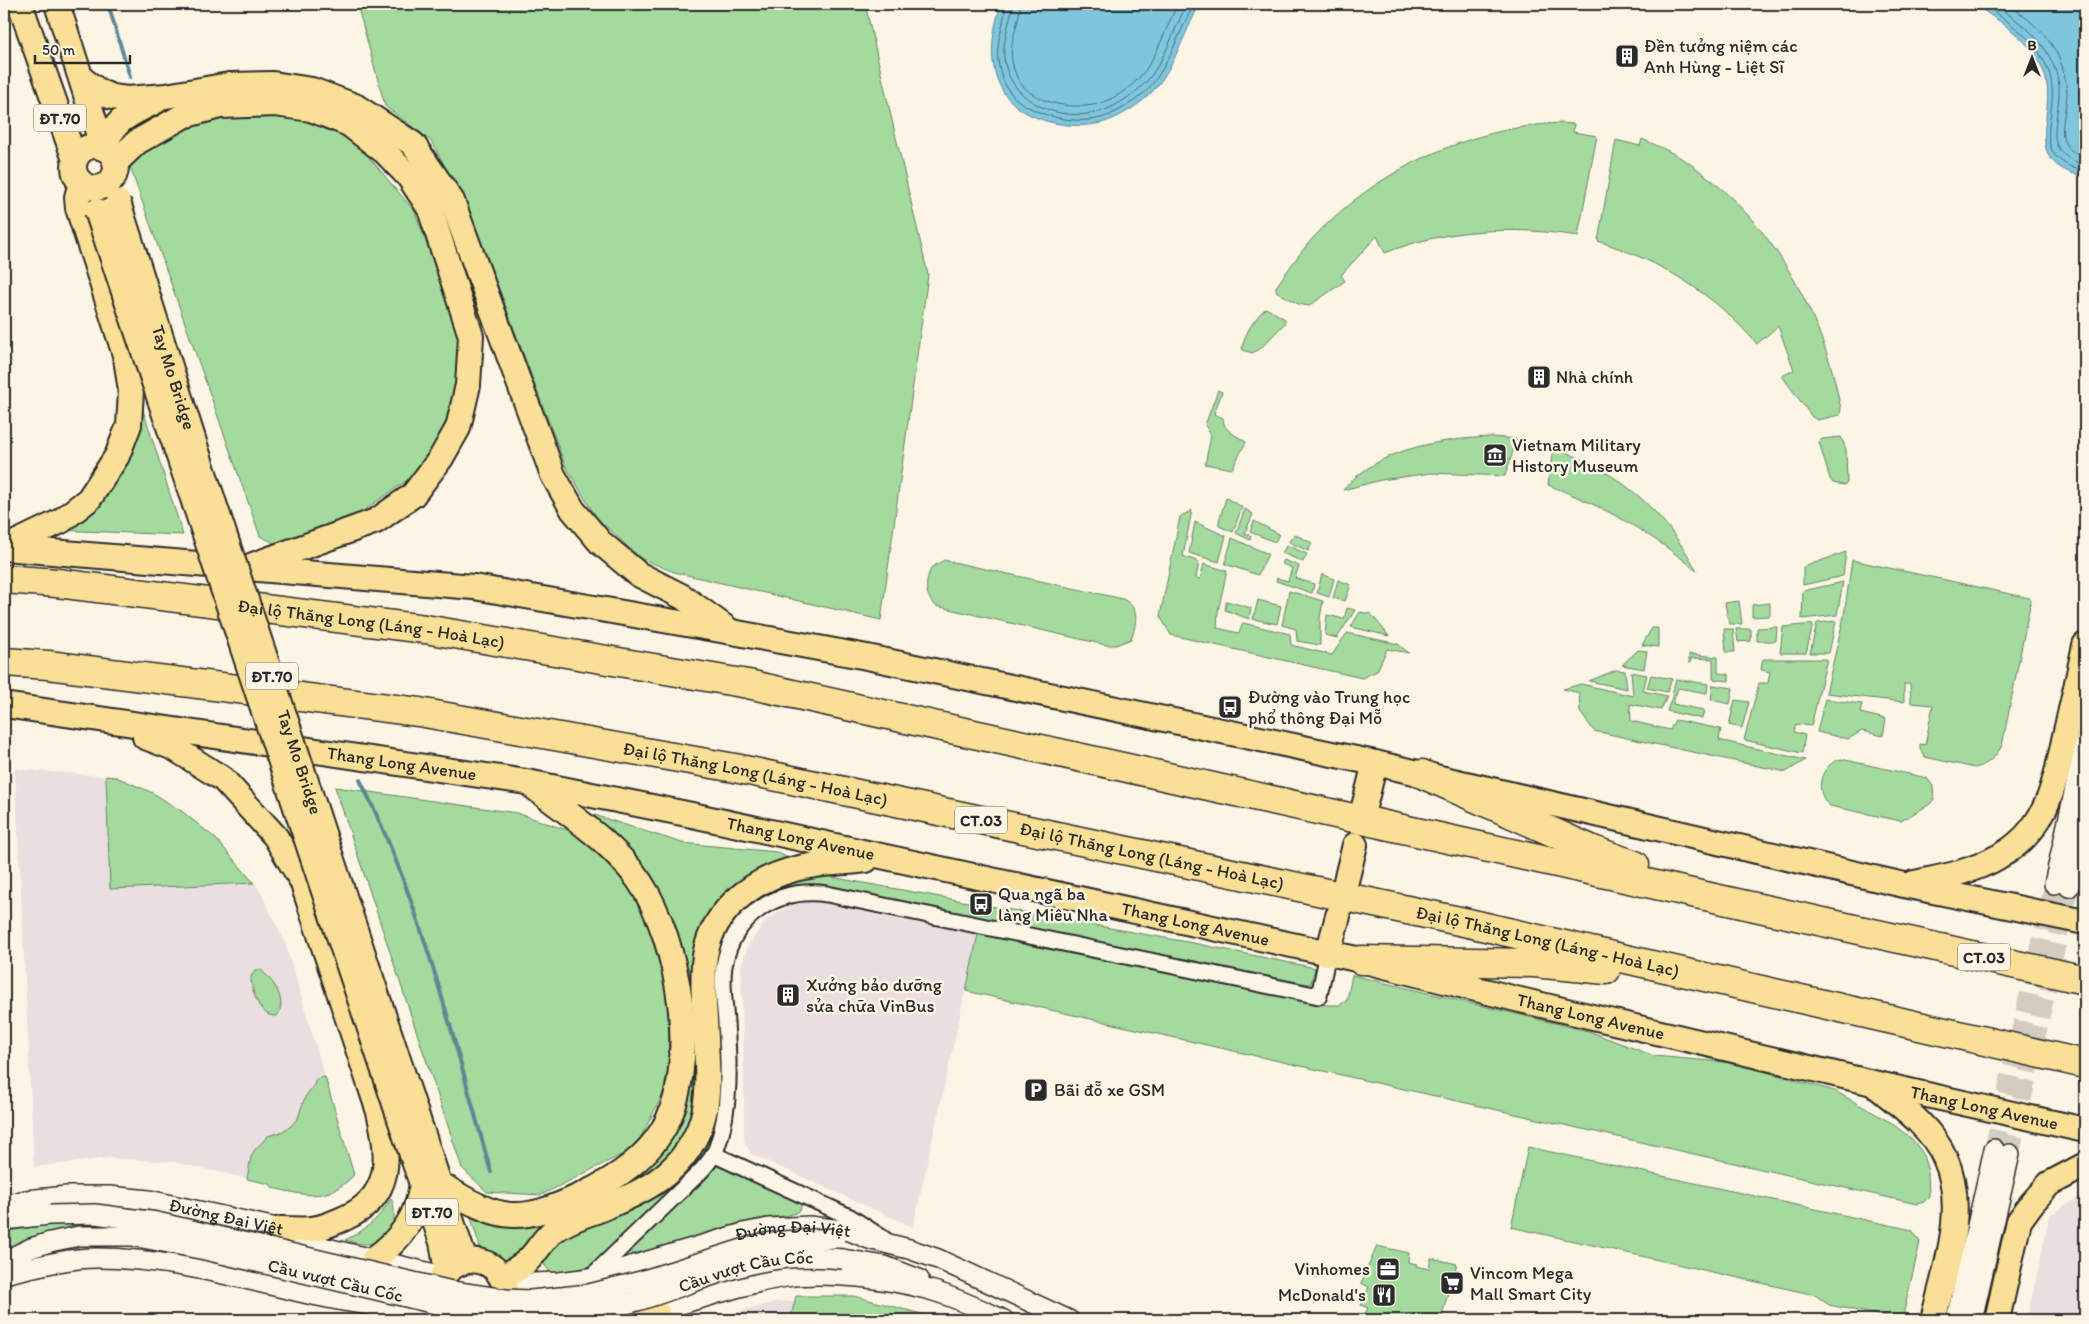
<svg xmlns="http://www.w3.org/2000/svg" width="2089" height="1324" font-family="Itim,sans-serif">
<style>
.built{fill:#eadee1}
.green{fill:#a3da9e;stroke:#678264}
.water{fill:#7ec6de;stroke:#5d8896}
.lines{fill:none;stroke-linecap:round;stroke-linejoin:round}
.shore{stroke:#4c6973;stroke-width:1}
.stream{stroke:#5d8896;stroke-width:4}
.tertiary-tunnel{stroke:#d2cdc0;stroke-width:19;stroke-dasharray:19 9;stroke-linecap:butt}
.minor-casing{stroke:#2b2b2b;stroke-width:19}
.tertiary-casing{stroke:#2b2b2b;stroke-width:22}
.primary-casing{stroke:#2b2b2b;stroke-width:28}
.motorway-casing{stroke:#2b2b2b;stroke-width:31}
.minor{stroke:#fcf5e5;stroke-width:15}
.tertiary{stroke:#fcf5e5;stroke-width:19}
.primary{stroke:#fadf96;stroke-width:24}
.motorway{stroke:#fadf96;stroke-width:28}
.tertiary-bridge-casing{stroke:#2b2b2b;stroke-width:22;stroke-linecap:butt}
.primary-bridge-casing{stroke:#2b2b2b;stroke-width:28;stroke-linecap:butt}
.tertiary-bridge{stroke:#fcf5e5;stroke-width:19}
.primary-bridge{stroke:#fadf96;stroke-width:24}
.labels{text-anchor:middle;dominant-baseline:central;stroke-width:5;stroke-linejoin:round;paint-order:stroke}
.shield{fill:#fcf5e5;stroke:#6a6863;stroke-width:1}
.shield-label{font-size:16px;font-weight:bold;fill:#2b2b2b}
.poi-label{font-size:18px;fill:#2b2b2b;stroke:#fcf5e5;text-anchor:start}
.street-label{font-size:18px;fill:#2b2b2b;stroke:#fcf5e5}
</style>
<rect width="100%" height="100%" fill="#fcf5e5"/>
<filter id="ink" filterUnits="userSpaceOnUse"><feTurbulence type="fractalNoise" baseFrequency=".02" numOctaves="2"/><feDisplacementMap in="SourceGraphic" scale="10" xChannelSelector="R" yChannelSelector="G"/><feConvolveMatrix kernelMatrix="1 2 1 2 8 2 1 2 1" color-interpolation-filters="sRGB"/></filter>
<g filter="url(#ink)">
<!-- built -->
<path class="built" d="M15 769 116 777 153 793 183 812 216 839 258 887 285 942 354 1175 345 1185 328 1194 310 1196 273 1188 270 1184 174 1162 110 1158 34 1167Z
M804 901 818 902 978 934 913 1227 751 1154 744 1141V1076L741 966 748 946 766 920 791 905Z
M2085 1193V1320H2027L2050 1215Z
M795 1301 790 1320H706L775 1302Z"/>
<!-- green -->
<path class="green" d="M357 4H865L928 275 881 620 674 572 640 558 596 517 565 465 469 209 431 141 385 106Z
M282 113 353 138 415 212 460 336V389L425 468 353 518 274 543 260 536 130 167 139 149 200 117Z
M1560 123 1574 124 1573 132 1597 136 1578 236C1512 226 1447 228 1385 253L1377 236 1341 275 1345 281 1309 306 1298 304 1276 291V287C1287 271 1299 254 1312 239 1376 170 1467 128 1560 123Z
M1642 139C1658 146 1674 153 1689 163 1756 209 1803 280 1828 357 1834 374 1837 392 1841 409L1840 415 1817 420 1812 417 1782 376 1794 370 1778 326 1757 344C1712 292 1662 262 1598 241L1616 140 1640 146Z
M1266 308 1285 319V323L1260 349 1252 353 1243 350 1242 348C1245 332 1255 318 1266 308Z
M1218 390 1222 392 1214 414 1223 418C1223 431 1236 435 1246 442L1232 469 1205 464 1211 436 1205 425Z
M142 407 183 535 56 530 125 458Z
M1492 437 1517 439 1505 476 1431 473 1381 480 1343 490C1378 448 1441 439 1492 437Z
M1841 437 1846 449 1847 483 1844 485 1833 483 1830 479 1819 442 1822 439Z
M1553 447C1620 472 1663 509 1697 571 1650 532 1605 507 1548 485Z
M1226 498 1242 507 1233 532 1219 526V521Z
M1245 509 1253 514 1245 533 1251 536 1250 540 1236 533Z
M1192 510 1183 556 1199 562 1196 578 1200 579 1204 564 1227 571 1218 611 1217 628 1239 633 1243 623 1290 634 1291 645 1332 655 1347 633 1398 644 1409 653 1387 649 1377 671 1362 678 1171 635 1160 616 1180 517Z
M1254 521 1279 534 1275 542 1250 532Z
M1195 522 1226 536 1219 562 1189 553Z
M1294 534 1312 543 1308 551 1289 542Z
M1232 538 1268 554 1258 575 1225 564Z
M1287 545 1307 554 1303 562 1282 553Z
M1846 552 1843 576 1803 585V567Z
M944 560 1123 599C1140 608 1137 622 1131 639L1116 645H1106L936 606C924 596 925 582 931 568Z
M1284 560 1299 566 1295 578 1314 584 1312 593 1276 581 1277 578 1288 581 1292 568 1282 564Z
M1852 560 2029 598 2031 600 2002 746C1995 757 1989 764 1975 768L1925 757 1920 749V744L1925 745 1933 705 1911 703 1910 684H1904V702L1826 693 1844 616Z
M1322 574 1334 579 1329 597 1317 593Z
M1338 580 1351 585 1345 601 1333 598Z
M1843 582 1837 615 1802 619 1803 591Z
M1289 591 1323 601 1320 618V645L1297 641 1296 629 1282 625Z
M1258 600 1281 606 1277 624 1253 619Z
M1226 601 1251 608 1249 619 1225 610Z
M1739 601 1742 624H1729L1725 603Z
M1770 603V616L1752 617V605Z
M1347 608 1355 610 1337 638 1325 635 1327 615 1344 619Z
M1360 612 1371 614 1389 636 1351 627Z
M1836 621 1829 653H1810L1817 623Z
M1813 624 1806 653H1780L1783 627Z
M1777 627 1776 641H1757V628Z
M1652 628H1658V647L1642 645Z
M1724 629H1733L1735 652H1726Z
M1736 629H1751V641L1738 642Z
M1638 650 1647 651 1644 669 1622 665Z
M1689 654 1718 657V673L1729 674V681L1713 679V659L1691 658V663H1689Z
M1763 659H1827L1811 726 1796 724 1794 732 1805 735 1802 753 1744 740 1759 683H1768L1770 672 1761 670Z
M1616 670 1625 671 1627 689 1589 681Z
M1631 672 1647 675 1643 691 1667 696 1661 710 1630 704 1631 721 1670 730 1675 720 1721 729 1719 740 1805 760 1804 761 1786 772 1594 731 1580 712 1579 693 1563 689 1581 684 1633 696Z
M1651 675 1672 679 1667 692 1647 688Z
M1676 679 1708 684 1707 693 1678 688 1676 695 1672 694Z
M1713 685 1733 688 1730 704 1711 700Z
M1672 697H1675L1673 704 1704 710 1702 719 1667 711Z
M1825 699 1862 704 1860 713 1886 719 1883 736 1862 731 1848 739 1817 732Z
M1735 700 1749 702 1742 728 1729 725Z
M1841 759 1927 778 1933 786 1934 799 1930 804 1901 821 1830 806C1813 792 1820 764 1841 759Z
M106 776 116 777 153 793 183 812 216 839 254 883 110 889Z
M335 787 517 813 579 834 642 901 668 981 669 1083 635 1148 541 1195 487 1192 462 1168Z
M588 813 682 843 777 852 786 857 787 860C759 865 740 884 720 901L697 1110 667 1165 507 1262 497 1254 480 1247 470 1215 471 1213 493 1220 662 1151 674 1134 683 1113 690 1088 692 1064 686 979 586 816Z
M809 873 1198 944 1315 968 1311 983 1307 984 822 885C800 883 783 887 764 896 678 938 737 1056 716 1127 710 1147 698 1163 685 1179L597 1263 589 1267 556 1273 550 1272 545 1266 544 1259 560 1239 691 1163 711 953 745 899Z
M978 934 1327 1005H1340L1347 1000 1352 975 1588 1031 1654 1056 1734 1063 1835 1091 1890 1122 1912 1139 1922 1152 1928 1171 1929 1196 1924 1202 1917 1204 966 991Z
M256 970H261C273 980 288 1001 277 1016 259 1018 251 990 251 976Z
M325 1077 354 1175C327 1202 307 1196 273 1188L270 1184 247 1179 251 1157 254 1151 268 1136 281 1132 291 1126 298 1118 305 1097 314 1085 316 1079Z
M1528 1147 1912 1230 1920 1242 1902 1320 1829 1305 1815 1295 1511 1227Z
M716 1165H721L800 1202 801 1209C793 1218 774 1216 764 1218 720 1226 678 1242 636 1257L632 1254V1249Z
M391 1198C400 1218 390 1244 365 1244 358 1244 352 1242 345 1240 366 1230 380 1218 391 1198Z
M84 1222 108 1224V1227L4 1251V1232L50 1224Z
M1377 1246 1409 1253 1408 1262 1417 1264 1416 1266 1429 1269 1431 1258 1457 1264 1455 1271 1458 1272 1455 1285H1450L1441 1320H1374L1364 1316 1368 1308 1361 1305 1369 1287 1361 1283Z
M796 1296H854L944 1320H790Z"/>
<!-- water -->
<path class="water" d="M1001 4H1200C1184 32 1175 67 1153 91 1141 104 1118 119 1101 123 1067 131 1016 120 1000 86 987 59 993 30 1001 4Z
M1974 4H2085V177C2015 161 2061 113 2043 70 2030 38 2001 23 1974 4Z"/>
<g class="lines">
<!-- shore -->
<path class="shore" d="M1006 4C1003 35 990 49 1004 82 1016 113 1071 126 1101 118 1117 113 1138 100 1149 88 1170 64 1179 31 1194 4
M1012 4C1011 24 1000 42 1005 64 1014 104 1061 122 1099 112 1114 108 1133 95 1144 84 1165 63 1173 30 1187 4
M1020 4C1019 32 1004 45 1016 75 1026 102 1072 111 1097 104 1111 101 1129 89 1139 78 1158 57 1165 28 1178 4
M1983 4C2009 23 2033 36 2047 67 2067 111 2019 153 2085 172
M1994 4C2018 21 2043 37 2054 67 2057 74 2060 85 2059 93 2058 128 2041 152 2085 165
M2007 4C2030 19 2054 39 2062 66 2064 75 2067 85 2067 93 2066 120 2050 147 2085 157"/>
<!-- stream -->
<path class="stream" d="M108 4 130 77
M360 780C422 903 453 1039 491 1172"/>
<!-- tertiary-tunnel -->
<path class="tertiary-tunnel" d="M1994 1149 2054 884
M2010 1154 2069 887"/>
<!-- minor casing -->
<g class="minor-casing">
<path id="minor" d="M713 1154 850 1217 884 1239
M591 1277C619 1250 647 1223 675 1196 689 1182 710 1166 717 1147 731 1108 729 1063 726 1023 725 1004 721 985 724 966 733 915 778 887 827 894L1319 996 1328 953"/>
</g>
<!-- tertiary casing -->
<g class="tertiary-casing">
<g id="tertiary">
<path d="M2054 884 2085 743"/>
<path d="M2069 887 2085 813"/>
<path id="s1" d="M4 1205 26 1200 67 1196H109L149 1200 281 1229 306 1243 443 1276"/>
<path d="M4 1220 49 1215"/>
<path d="M843 1259 885 1266 919 1279"/>
<path d="M4 1261 31 1248 50 1242"/>
<path d="M4 1274C34 1267 66 1258 97 1258 173 1258 245 1280 318 1296 359 1305 401 1310 443 1314"/>
<path id="s2" d="M505 1284 559 1282 590 1278 743 1233 769 1228 809 1226 850 1231 869 1239 909 1249 938 1259 1069 1320"/>
<path d="M620 1320C676 1309 729 1286 786 1277 828 1271 889 1279 930 1290 955 1297 980 1309 1004 1320"/>
<path d="M1956 1320 1994 1149"/>
<path d="M1972 1320 2010 1154"/>
</g>
</g>
<!-- primary casing -->
<g class="primary-casing">
<g id="primary">
<path d="M20 4 75 160"/>
<path d="M57 4 103 148"/>
<path d="M82 79 100 92 112 97 127 99 166 96 229 85 273 84 312 90 355 106 413 144 452 201 553 475 573 510 600 542 638 574 683 597 726 628"/>
<circle cx="95" cy="167" r="21"/>
<path d="M103 148C117 117 127 116 156 101"/>
<path d="M115 163 137 142 183 116 220 106 275 104 311 109 349 124 385 152 409 177 430 209 471 336 468 385 458 428 441 458 413 495 376 521 253 565"/>
<path d="M4 548 474 587 732 632 867 657 1375 763 1904 885 2085 922"/>
<path d="M5 548 61 521 89 499 117 456 129 425 131 391 126 358 78 208 77 197 81 182"/>
<path id="s3" d="M4 705 527 782 692 815 1361 960 1516 999 1873 1083 2085 1130"/>
<path d="M145 737 174 748 223 779 275 836 302 881 379 1112C390 1156 393 1197 345 1218 336 1222 323 1228 312 1229 302 1230 292 1229 281 1229"/>
<path d="M1362 815 1375 763"/>
<path d="M1346 881 1355 845"/>
<path d="M1914 883C1943 877 1972 872 1998 857 2049 830 2055 782 2066 731 2073 702 2079 674 2085 645"/>
<path d="M1328 953 1338 916"/>
<path d="M1876 1086C1901 1106 1932 1128 1945 1158 1968 1208 1945 1270 1933 1320"/>
<path d="M428 1150 465 1261"/>
<path d="M412 1155 442 1242 447 1271"/>
<path d="M440 1184C500 1222 519 1225 584 1194 613 1180 645 1159 662 1131 701 1068 679 940 640 882 612 841 568 814 530 784"/>
<path d="M374 1259C401 1239 417 1218 422 1184"/>
<path d="M502 1277C513 1271 524 1266 532 1256 539 1248 544 1239 552 1232 564 1222 581 1216 596 1211 639 1194 680 1176 699 1129 711 1100 707 1070 706 1039 705 1014 702 989 704 964 708 914 749 881 795 869 817 863 843 863 866 860"/>
<path d="M448 1320C407 1272 493 1230 506 1291"/>
<path d="M638 1320 657 1313"/>
<path d="M1997 1320 2019 1221 2032 1203 2049 1184 2085 1165"/>
</g>
</g>
<!-- motorway casing -->
<g class="motorway-casing">
<g id="motorway">
<path id="s4" d="M4 579 57 583 425 629 748 684 2085 980"/>
<path id="s5" d="M4 662 48 665 419 712 735 768 1464 922 2085 1064"/>
<path d="M1422 774 1593 850 1635 865"/>
<path d="M1361 960 1534 963 1606 970"/>
</g>
</g>
<!-- minor -->
<use href="#minor" class="minor"/>
<!-- tertiary -->
<use href="#tertiary" class="tertiary"/>
<!-- primary -->
<use href="#primary" class="primary"/>
<!-- motorway -->
<use href="#motorway" class="motorway"/>
<!-- tertiary-bridge casing -->
<g class="tertiary-bridge-casing">
<g id="tertiary-bridge">
<path d="M49 1215 95 1214 157 1222 452 1291 506 1299 531 1300 589 1294 641 1281 758 1244 781 1241 835 1238"/>
<path id="s6" d="M50 1242 79 1236H132L205 1250 457 1309C515 1319 572 1318 630 1303 672 1292 713 1272 756 1263 784 1257 814 1256 843 1259"/>
</g>
</g>
<!-- primary-bridge casing -->
<g class="primary-bridge-casing">
<g id="primary-bridge">
<path id="s7" d="M118 202 201 464 428 1150"/>
<path d="M97 211 412 1155"/>
</g>
</g>
<!-- tertiary-bridge -->
<use href="#tertiary-bridge" class="tertiary-bridge"/>
<!-- primary-bridge -->
<use href="#primary-bridge" class="primary-bridge"/>
</g>
</g>
<!-- icons -->
<defs>
<g id="building-square" transform="scale(1.25)"><rect x="-9" y="-9" width="18" height="18" rx="4" fill="#2b2b2b" stroke="#fcf5e5"/><path d="M-4-6H4V6H1V3H-1V6H-4ZM-2.5-4.3h1.7v1.8h-1.7ZM.8-4.3h1.7v1.8H.8ZM-2.5-1h1.7V.8h-1.7ZM.8-1h1.7V.8H.8Z" fill="#fff"/></g>
<g id="museum-square" transform="scale(1.25)"><rect x="-9" y="-9" width="18" height="18" rx="4" fill="#2b2b2b" stroke="#fcf5e5"/><path d="M0-6L6-3V-2H-6V-3ZM-5-1h2V3h-2ZM-1-1h2V3h-2ZM3-1h2V3H3ZM-6 4H6V6H-6Z" fill="#fff"/></g>
<g id="bus-square" transform="scale(1.25)"><rect x="-9" y="-9" width="18" height="18" rx="4" fill="#2b2b2b" stroke="#fcf5e5"/><path d="M-5-6H5V4H4V6H2V4H-2V6H-4V4H-5ZM-3.5-4V0h7V-4ZM-3.5 1.2v1.5H-2V1.2ZM2 1.2v1.5H3.5V1.2Z" fill="#fff"/></g>
<g id="parking-square" transform="scale(1.25)"><rect x="-9" y="-9" width="18" height="18" rx="4" fill="#2b2b2b" stroke="#fcf5e5"/><path d="M-3.5-5.5H1a3.5 3.5 0 0 1 0 7H-1V5.5H-3.5ZM-1-3.4V-.6H.8a1.4 1.4 0 0 0 0-2.8Z" fill="#fff"/></g>
<g id="office-square" transform="scale(1.25)"><rect x="-9" y="-9" width="18" height="18" rx="4" fill="#2b2b2b" stroke="#fcf5e5"/><path d="M-6-3h4V-5.5h4V-3h4V5H-6ZM-1-4.5V-3h2v-1.5ZM-6 0V1H6V0Z" fill="#fff"/></g>
<g id="supermarket-square" transform="scale(1.25)"><rect x="-9" y="-9" width="18" height="18" rx="4" fill="#2b2b2b" stroke="#fcf5e5"/><path d="M-6-5.5h2.5l.6 2H6L4.5 2H-2.5L-4.4-4H-6ZM-1.5 3.2a1.3 1.3 0 1 0 .1 0ZM3 3.2a1.3 1.3 0 1 0 .1 0Z" fill="#fff"/></g>
<g id="restaurant-square" transform="scale(1.25)"><rect x="-9" y="-9" width="18" height="18" rx="4" fill="#2b2b2b" stroke="#fcf5e5"/><path d="M-5-6h1v4h1v-4h1v4h1v-4h1v5L-1.5 .5V6h-2V.5L-5-1ZM5-6V6H3V1.5H1.5Q1.5-4 5-6Z" fill="#fff"/></g>
</defs>
<g fill-rule="evenodd">
<use href="#building-square" x="1627" y="56"/>
<use href="#building-square" x="1539" y="377"/>
<use href="#museum-square" x="1495" y="455"/>
<use href="#bus-square" x="1230" y="707"/>
<use href="#bus-square" x="981" y="904"/>
<use href="#building-square" x="788" y="995"/>
<use href="#parking-square" x="1036" y="1090"/>
<use href="#office-square" x="1388" y="1269"/>
<use href="#supermarket-square" x="1452" y="1283"/>
<use href="#restaurant-square" x="1384" y="1295"/>
</g>
<g class="labels">
<!-- shield labels -->
<g class="shield">
<rect x="34" y="104.5" width="52" height="27" rx="4"/>
<rect x="246" y="662.5" width="52" height="27" rx="4"/>
<rect x="955" y="806.5" width="52" height="27" rx="4"/>
<rect x="1958" y="943.5" width="52" height="27" rx="4"/>
<rect x="406" y="1198.5" width="52" height="27" rx="4"/>
</g>
<g class="shield-label">
<text x="60" y="118">ĐT.70</text>
<text x="272" y="676">ĐT.70</text>
<text x="981" y="820">CT.03</text>
<text x="1984" y="957">CT.03</text>
<text x="432" y="1212">ĐT.70</text>
</g>
<!-- poi labels -->
<g class="poi-label">
<text x="1644" y="46">Đền tưởng niệm các<tspan x="1644" dy="21">Anh Hùng - Liệt Sĩ</tspan></text>
<text x="1556" y="377">Nhà chính</text>
<text x="1512" y="445">Vietnam Military<tspan x="1512" dy="21">History Museum</tspan></text>
<text x="1248" y="697">Đường vào Trung học<tspan x="1248" dy="21">phổ thông Đại Mỗ</tspan></text>
<text x="998" y="894">Qua ngã ba<tspan x="998" dy="21">làng Miêu Nha</tspan></text>
<text x="806" y="985">Xưởng bảo dưỡng<tspan x="806" dy="21">sửa chữa VinBus</tspan></text>
<text x="1054" y="1090">Bãi đỗ xe GSM</text>
<text x="1370" y="1269" text-anchor="end">Vinhomes</text>
<text x="1470" y="1273">Vincom Mega<tspan x="1470" dy="21">Mall Smart City</tspan></text>
<text x="1366" y="1295" text-anchor="end">McDonald's</text>
</g>
<!-- street labels -->
<g class="street-label">
<text stroke="none"><textPath href="#s7" startOffset="184">Tay Mo Bridge</textPath></text>
<text stroke="none"><textPath href="#s4" startOffset="370">Đại lộ Thăng Long (Láng - Hoà Lạc)</textPath></text>
<text stroke="none"><textPath href="#s7" startOffset="589">Tay Mo Bridge</textPath></text>
<text stroke="none"><textPath href="#s3" startOffset="402">Thang Long Avenue</textPath></text>
<text stroke="none"><textPath href="#s5" startOffset="760">Đại lộ Thăng Long (Láng - Hoà Lạc)</textPath></text>
<text stroke="none"><textPath href="#s3" startOffset="808">Thang Long Avenue</textPath></text>
<text stroke="none"><textPath href="#s5" startOffset="1165">Đại lộ Thăng Long (Láng - Hoà Lạc)</textPath></text>
<text stroke="none"><textPath href="#s3" startOffset="1212">Thang Long Avenue</textPath></text>
<text stroke="none"><textPath href="#s5" startOffset="1570">Đại lộ Thăng Long (Láng - Hoà Lạc)</textPath></text>
<text stroke="none"><textPath href="#s3" startOffset="1618">Thang Long Avenue</textPath></text>
<text stroke="none"><textPath href="#s3" startOffset="2022">Thang Long Avenue</textPath></text>
<text stroke="none"><textPath href="#s1" startOffset="225">Đường Đại Việt</textPath></text>
<text stroke="none"><textPath href="#s2" startOffset="295">Đường Đại Việt</textPath></text>
<text stroke="none"><textPath href="#s6" startOffset="711">Cầu vượt Cầu Cốc</textPath></text>
<text stroke="none"><textPath href="#s6" startOffset="291">Cầu vượt Cầu Cốc</textPath></text>
</g>
</g>
<!-- margin -->
<rect width="2089" height="1324" fill="none" stroke="#fcf5e5" stroke-width="20"/>
<rect x="10" y="10" width="2069" height="1304" fill="none" stroke="#2b2b2b" stroke-width="2" filter="url(#ink)"/>
<!-- north arrow -->
<g transform="translate(2032 58)" stroke="#fcf5e5" stroke-width="4" paint-order="stroke">
<path d="M0-4L9 19L0 12L-9 19Z" fill="#2b2b2b"/>
<text y="-8" font-size="14" font-weight="bold" text-anchor="middle" fill="#2b2b2b">B</text>
</g>
<!-- scale -->
<path d="M35 55v8h95v-8" fill="none" stroke="#2b2b2b" stroke-width="2.5"/>
<text x="42" y="55" font-size="15" fill="#2b2b2b" stroke="#fcf5e5" stroke-width="4" paint-order="stroke">50 m</text>
</svg>
